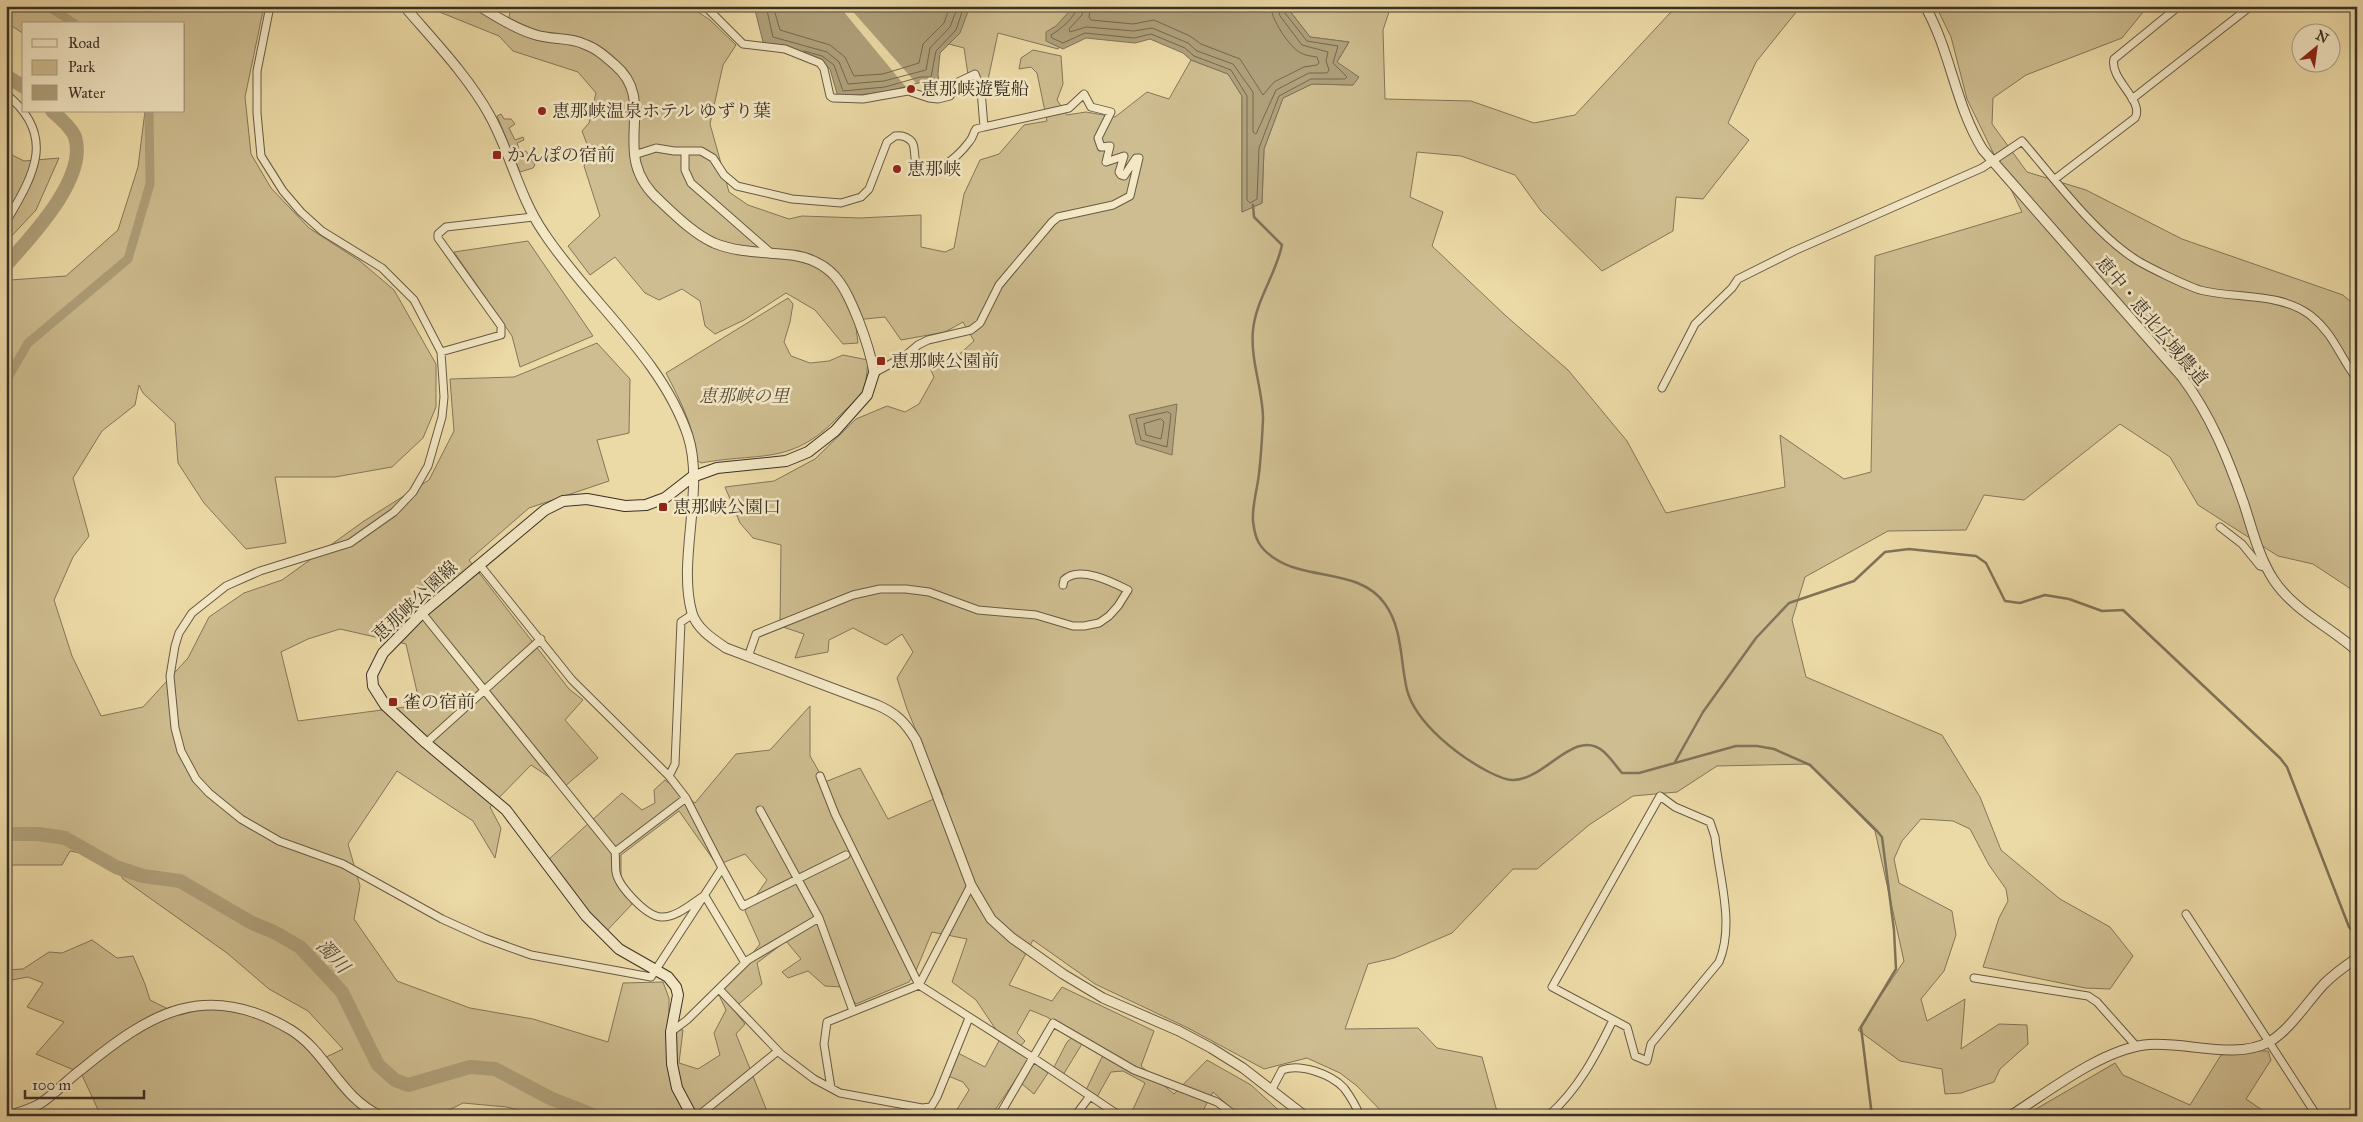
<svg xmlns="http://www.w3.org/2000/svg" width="2363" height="1122" font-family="'IM FELL Great Primer','Noto Serif JP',serif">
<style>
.green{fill:#cebd90;stroke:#84765a;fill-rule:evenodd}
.water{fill:#afa07a;stroke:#807358}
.pier{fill:#ecdaa6}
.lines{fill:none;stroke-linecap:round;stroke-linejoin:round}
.shore{stroke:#746850;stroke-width:1}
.stream{stroke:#807358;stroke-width:2.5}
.canal{stroke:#afa07a;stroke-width:9}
.river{stroke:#afa07a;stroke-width:14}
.minor-casing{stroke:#665a45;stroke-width:9}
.tertiary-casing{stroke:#665a45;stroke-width:11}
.secondary-casing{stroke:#3a3025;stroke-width:12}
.minor{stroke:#f3e7c5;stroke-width:7}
.tertiary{stroke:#f3e7c5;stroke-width:9}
.secondary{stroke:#f3e7c5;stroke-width:10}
.poi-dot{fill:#8f2418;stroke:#f3e7c5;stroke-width:2}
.labels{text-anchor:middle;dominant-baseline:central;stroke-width:5;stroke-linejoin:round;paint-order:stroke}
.poi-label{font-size:18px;fill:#3a3025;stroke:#f3e7c5;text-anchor:start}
.street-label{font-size:18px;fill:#3a3025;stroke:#f3e7c5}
.park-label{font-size:18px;font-style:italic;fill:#584c3a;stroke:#f3e7c5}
.water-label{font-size:19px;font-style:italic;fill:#574c3a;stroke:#f3e7c5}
</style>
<rect width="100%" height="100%" fill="#ecdaa6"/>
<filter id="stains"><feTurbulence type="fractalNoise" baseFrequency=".004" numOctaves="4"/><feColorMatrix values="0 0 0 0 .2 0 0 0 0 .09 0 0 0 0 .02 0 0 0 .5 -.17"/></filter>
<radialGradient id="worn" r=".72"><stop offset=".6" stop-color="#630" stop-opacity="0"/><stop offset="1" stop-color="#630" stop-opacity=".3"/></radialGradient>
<!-- green -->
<path class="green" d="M6 6H264L245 97 251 154 271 188 309 228 360 261 394 290 436 364V407L423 438 392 467 335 477H275L286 543 246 549 204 503 178 463 175 423 143 393 139 385 135 405 102 431 73 478 89 536 73 557 54 600 72 656 101 716 143 707 188 658 209 617 244 593 282 580 364 521 429 480 454 431 450 379 514 377 597 343 630 379 629 433 597 440 609 481 529 508 469 560 569 689 583 700 565 720 598 758 564 787 531 765 490 807 501 828 495 858 473 821 397 771 348 844 360 886 354 919 397 981 470 1008 533 1019 608 1042 623 983 663 982 669 998V1029L683 1030 679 1063 698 1069 720 1055 714 1033 726 1010 719 995 760 944 745 911 767 880 745 854 717 865 679 811 621 855V876L634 902 601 937 548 860 622 793 642 810 655 803 654 790 665 780 695 803 736 754 770 750 810 706V756L825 782 860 768 888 819 943 795 907 709 897 678 913 652 902 634 886 645 853 628 829 640 828 652 795 658 804 634 780 626 781 545 753 538 740 523 725 487 774 481 815 459 856 419 887 406 905 412 919 404 934 377 927 362 938 359H954L974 341 963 322 945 332 901 340 885 317 855 320 858 343 843 344 815 310 786 293 744 320 715 334 705 326 700 301 682 289 659 300 645 293 615 257 590 275 568 246 600 216 584 166 590 152 582 131 589 123 596 93 578 72 513 51 499 36 432 9 414 6H472L506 27 512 6H689L710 20 736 45 723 65 710 124 729 192 748 205 789 219 802 216 860 218 921 215V247L945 252 954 248 964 194 980 160 999 154 1024 125 1047 121 1037 73 1031 67 1019 69 1021 58 1033 50 1061 56 1063 84 1057 100 1067 115 1086 112 1115 117 1147 92 1169 99 1191 60 1228 74 1242 96V212L1262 203 1264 149 1283 98 1312 84 1353 85 1337 62 1349 42 1310 37 1289 10 1291 6H1391L1383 30 1385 99 1471 101 1534 123 1575 115 1670 13 1680 6H1801L1756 62 1728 123 1749 140 1703 199 1676 197 1673 231 1602 271 1541 211 1515 175 1461 156 1417 152 1410 197 1443 212 1432 246 1506 316 1568 370 1627 441 1666 513 1785 487 1780 435 1844 479 1871 472 1875 256 2022 212 1967 99 1951 37 1936 6H2148L2122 38 2026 75 1993 98 1992 124 2027 172 2086 190 2182 239 2343 295 2357 307V593L2313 564 2278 556 2198 505 2170 457 2120 424 2024 500 1984 495 1966 530 1888 531 1805 577 1792 620 1806 677 1942 735 1980 797 2001 850 2060 899 2110 927 2133 956 2110 989 2085 988 1983 967 1999 918 2008 901 2006 889 1989 865 1970 829 1953 821 1921 819 1902 841 1894 859 1899 883 1952 911 1956 935 1944 971 1921 999 1927 1021 1965 999 1961 1049 1999 1024 2027 1025 2028 1044 2000 1069 1994 1082 1961 1093 1945 1094 1942 1069 1900 1061 1858 1030 1904 961 1875 831 1810 764 1717 766 1677 792 1633 796 1589 825 1537 869H1513L1452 933 1394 958 1368 964 1345 1029 1418 1028 1437 1048 1482 1057 1496 1108 1501 1116H1386L1357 1086 1340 1073 1307 1058 1264 1069 1188 1028 1095 984 1033 940 1009 985 1052 1001 1062 987 1154 1031 1141 1066 1174 1094 1207 1060 1251 1085 1285 1116H1240L1213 1092 1200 1116H1130L1145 1083 1123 1071 1111 1072 1097 1097 1086 1090 1103 1055 1082 1044 1063 1075 1053 1069 1067 1042 1075 1035 1047 1017 1030 1010 1017 1033 1025 1041 1020 1047 1026 1057 1048 1073 1034 1094 1016 1079 991 1116H953L969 1090 963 1082 948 1076 958 1053 985 1067 1001 1037 976 1000 952 982 967 939 932 932 915 973 909 982 856 1004 842 987 825 986 808 971 788 978 782 972 801 959 786 941 757 963 762 984 733 1009 745 1024 736 1034 769 1116H537L507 1107 463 1103 447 1111 448 1116H101L81 1073 36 1054 64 1022 27 1007 43 983 28 977 6 981V970L23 969 49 952 62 953 92 940 117 958 133 956 145 984 150 1000 180 1015 206 1008 240 1012 269 1021 291 1034 320 1060 343 1049 308 1011 269 989 227 953 123 879 111 859 70 851 62 865H6V287L10 280 66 276 118 230 138 167 145 111H184V24H24V34L6 22ZM340 629 406 644 420 705 298 721 281 652 308 639Z
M954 6H1086L1058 49 998 33 988 80 968 75 964 48 945 43Z
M501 114 504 119H511L515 124 509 128 515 140 523 137 524 140 517 143 520 152 526 151 535 165 533 168 520 172 497 116Z
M6 152 24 161 59 158 36 210 6 242Z
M528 241 593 336 520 367 512 336 454 252Z
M788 298 793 304 790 322 784 342 791 356 810 363 829 361 843 355 868 360C867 369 867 379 864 387 861 398 847 408 839 416 792 466 761 452 701 463L697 460C695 429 680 400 666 373Z
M2252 1051H2268L2271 1060 2246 1099 2271 1116H2024L2115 1063 2123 1075 2190 1105 2221 1055Z"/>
<!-- water -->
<path class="water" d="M754 6H970L960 33 940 53 938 74 939 84 933 90 928 82H922L886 92 838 97 830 69 820 61 764 46Z
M1074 6H1291L1289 10 1310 37 1349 42 1337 62 1359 77 1353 85 1312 84 1283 98 1264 149 1262 203 1242 212V96L1228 74 1191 60 1183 53 1150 39 1135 43 1086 38 1063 49 1046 41V32L1056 26Z
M1177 404 1172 455 1136 444 1129 415Z"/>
<!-- pier -->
<path class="pier" d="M839 6H848L916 83 905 86Z"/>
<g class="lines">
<!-- shore -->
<path class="shore" d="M766 6 773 37 827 52 839 62 848 84 884 81 926 70 930 48 950 27 958 6
M773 6 780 30 830 45 845 57 854 76 883 74 919 63 923 44 944 23 950 6
M1077 6C1076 17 1061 29 1051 35L1052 38 1063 43 1085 33 1134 38 1151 34 1185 48 1194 56 1231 70 1247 96V200L1250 203 1257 199 1259 148 1279 96 1311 79H1345L1347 77 1333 63 1338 46 1307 41 1285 13V6
M1084 6 1082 15 1069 29 1070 32 1086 27 1134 31 1152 28 1188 43 1197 51 1233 64 1253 92V132L1256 134 1276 90 1309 73H1327L1329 70 1326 61 1328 52 1302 45 1280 16 1278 6
M1091 6 1089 17 1091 20 1133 24 1154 20 1190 36 1201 44 1240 59 1263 95 1274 82 1304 67 1317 65 1319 63 1317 57C1312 56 1306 56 1301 53 1290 48 1270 18 1271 6
M804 51 822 56 834 65 843 91 885 87 920 77H931L936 51 956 30 964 6
M1168 412 1171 414 1167 447 1141 440 1136 419Z
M1161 419 1164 422 1161 439 1146 435 1144 424Z"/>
<!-- stream -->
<path class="stream" d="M1253 205 1254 217 1282 245C1276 274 1256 300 1253 330 1250 360 1263 390 1263 419 1262 440 1261 461 1258 481 1256 493 1252 508 1253 521 1255 539 1259 548 1274 558 1307 581 1360 568 1385 604 1403 629 1400 661 1407 690 1416 724 1460 757 1489 772 1495 775 1506 780 1512 780 1545 781 1574 727 1603 751 1610 757 1616 766 1622 773H1639L1736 746H1757L1774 749 1810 765 1877 831 1882 837 1894 930 1896 969 1861 1027 1872 1116
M1675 762 1703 712 1756 638 1789 603 1854 581 1885 552 1909 549 1976 556 1986 563 2005 601 2020 603 2045 595 2069 599 2102 611 2123 610 2280 758 2287 767 2349 927 2355 934"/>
<!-- canal -->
<path class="canal" d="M48 6 75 24
M6 381 28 343 128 259 150 184 149 111"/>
<!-- river -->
<path class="river" d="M6 76 24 87
M6 265C31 237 88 178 75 137 72 129 59 117 52 111
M6 834H39L65 838 116 867 143 876 180 881 252 923 274 932 300 947 342 992 378 1065 395 1080 408 1085 470 1067 495 1069 550 1098 595 1116"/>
<!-- minor casing -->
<g class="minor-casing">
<path id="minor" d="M270 6 257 71V113L261 156 283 191 301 212 322 231 382 268 414 300 441 352 444 397 442 417 428 466 413 492 394 512 350 543 260 571 226 586 192 613 179 633 175 646 170 676 175 728 181 751 196 779 209 793 241 819 279 841 343 864 442 919 484 938 531 955 651 977 722 868 686 798 669 776 572 680 479 564
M6 94C58 136 33 176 6 222
M2132 99 2251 6
M984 127 1069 108 1084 94 1091 107 1111 112 1098 138 1101 147 1110 146 1106 162 1124 156 1119 172 1121 175 1124 176 1136 158H1139
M685 151V170L691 183 772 254
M634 155 656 148 674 151H701L713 158 724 175 737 186 792 199 841 203 861 197 869 189 887 142 895 136C901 135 907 136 912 142 916 148 913 157 917 164 930 184 960 154 969 142 973 138 973 133 976 129L984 127 981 90 975 74 958 82 950 96 938 99 929 98 908 91 863 99 833 98 830 96 824 69 820 63 785 49 743 44 705 6
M2055 179 2135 118C2145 101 2109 79 2114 59L2179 6
M441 352 501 335V326L438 238V234L446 227 533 217
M874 373 905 356 918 345 928 340 971 330 980 323 999 285 1052 222 1058 217 1113 205 1130 196 1139 158
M1662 388 1695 324 1732 288 1738 279 1794 251 1982 168 2022 141C2053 177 2093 231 2132 257 2143 265 2187 286 2200 290 2235 299 2279 292 2310 315 2335 335 2339 356 2357 379
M2220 527 2242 544 2260 566 2267 568
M422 613 615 852C616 859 615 866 616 872 618 886 646 916 661 917 675 918 690 905 702 897
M748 657 756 634 853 595 880 589H906L929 592 978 610 1036 615 1073 626H1084L1099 623 1109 616 1118 606 1128 590C1112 582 1079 565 1064 580L1063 585
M426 743 541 639
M669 776 675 764 681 622 693 614
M820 776 835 814 919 985 1032 1057 1120 1116
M1660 796 1675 807 1710 822 1715 837C1719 877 1735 924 1719 962L1651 1044 1647 1061 1635 1056 1627 1027 1552 987Z
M760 810 819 918 853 1011
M615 852 686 798
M722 868 743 906 846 855
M705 896 745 963
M2186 914 2317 1116
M1974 978 2088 996 2097 1002 2137 1047
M719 989 781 1054 814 1079 840 1093 922 1108 931 1107 937 1097 969 1018
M671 1032 687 1020 748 960 819 918
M831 1088 824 1044 827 1022 919 985 971 885
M1272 1089 1282 1070C1300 1063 1331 1074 1344 1088 1350 1096 1356 1106 1360 1116
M698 1116 778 1051
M999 1116 1053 1023 1134 1070 1217 1102 1236 1116
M1075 1116 1090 1096
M1548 1116C1578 1090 1596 1055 1613 1020"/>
</g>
<!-- tertiary casing -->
<g class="tertiary-casing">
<path id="tertiary" d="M404 6C434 41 468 76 490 116 511 154 519 197 544 233 588 300 662 358 688 436 705 488 677 561 692 613 697 629 713 639 726 648L877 705C896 713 905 722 916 740L971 885 991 919 1012 938 1063 974 1103 998 1179 1031 1211 1048 1243 1068 1305 1116
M479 6C497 17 516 29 536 35 552 40 570 37 584 44 596 48 606 57 615 65 660 103 606 154 660 201 676 216 694 234 714 243 738 253 766 252 792 255 833 261 844 285 858 319 865 337 871 354 874 373
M1925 6C1951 52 1955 105 1983 150L2182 377C2211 416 2228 458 2244 504 2252 529 2259 557 2273 579 2294 611 2329 626 2357 651
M9 1116C19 1112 32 1109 41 1103 55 1094 68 1079 82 1069 150 1013 206 979 291 1030 327 1052 340 1098 381 1116
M2010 1116C2048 1092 2100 1051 2144 1045 2183 1040 2233 1061 2269 1042 2289 1031 2308 1001 2324 984 2334 974 2345 966 2357 958"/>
</g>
<!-- secondary casing -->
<g class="secondary-casing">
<path id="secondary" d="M692 1116 677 1088 672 1064 671 1032 678 995 676 987 668 977 619 949 586 916 506 810 426 743 385 705 373 686 372 675 383 653 422 613 545 510 563 501 587 499 625 506 646 505 665 498 692 477 717 468 786 461 808 452 835 431 867 395 874 373"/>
</g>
<!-- minor -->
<use href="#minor" class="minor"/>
<!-- tertiary -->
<use href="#tertiary" class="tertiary"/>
<!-- secondary -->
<use href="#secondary" class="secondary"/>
</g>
<!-- markers -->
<g class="poi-dot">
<circle cx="911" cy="89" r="5"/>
<circle cx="542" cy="111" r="5"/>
<rect x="492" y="150" width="10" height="10" rx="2.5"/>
<circle cx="897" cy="169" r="5"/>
<rect x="876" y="356" width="10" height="10" rx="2.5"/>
<rect x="658" y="502" width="10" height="10" rx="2.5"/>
<rect x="388" y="697" width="10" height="10" rx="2.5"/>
</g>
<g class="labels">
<!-- poi labels -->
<g class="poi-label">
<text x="921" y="89">恵那峡遊覧船</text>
<text x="552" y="111">恵那峡温泉ホテル ゆずり葉</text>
<text x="507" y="155">かんぽの宿前</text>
<text x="907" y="169">恵那峡</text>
<text x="891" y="361">恵那峡公園前</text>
<text x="673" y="507">恵那峡公園口</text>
<text x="403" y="702">雀の宿前</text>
</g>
<!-- street labels -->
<g class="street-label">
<text transform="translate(2152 321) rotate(50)">恵中・恵北広域農道</text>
<text transform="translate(415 601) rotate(-43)">恵那峡公園線</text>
</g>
<!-- park labels -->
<g class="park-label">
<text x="744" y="396">恵那峡の里</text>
</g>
<!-- water labels -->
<g class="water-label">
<text transform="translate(333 956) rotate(47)">濁川</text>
</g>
</g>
<!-- margin -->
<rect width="2363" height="1122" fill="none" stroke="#ecdaa6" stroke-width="25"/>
<rect x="8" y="8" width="2348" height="1107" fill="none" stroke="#3a3025" stroke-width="2.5"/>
<rect x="12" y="12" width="2338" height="1097" fill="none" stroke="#3a3025"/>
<!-- legend -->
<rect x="22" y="22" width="162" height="90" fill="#f3e7c5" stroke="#a99e85"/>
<rect x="32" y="39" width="25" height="8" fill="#f3e7c5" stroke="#a99e85"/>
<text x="68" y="48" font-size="15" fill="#3a3025">Road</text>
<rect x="32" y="60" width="25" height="15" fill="#cebd90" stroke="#a99e85"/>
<text x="68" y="72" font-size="15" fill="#3a3025">Park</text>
<rect x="32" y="85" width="25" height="15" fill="#afa07a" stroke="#a99e85"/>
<text x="68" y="98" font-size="15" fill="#3a3025">Water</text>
<!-- north arrow -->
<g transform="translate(2316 48) rotate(29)"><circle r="24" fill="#f3e7c5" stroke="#a99e85"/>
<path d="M0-4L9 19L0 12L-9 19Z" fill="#8f2418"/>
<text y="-8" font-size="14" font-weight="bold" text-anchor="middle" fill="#3a3025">N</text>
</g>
<!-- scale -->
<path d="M25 1090v8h119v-8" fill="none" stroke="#3a3025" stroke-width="2.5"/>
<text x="32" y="1090" font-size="15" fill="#3a3025" stroke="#f3e7c5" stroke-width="4" paint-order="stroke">100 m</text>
<rect width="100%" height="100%" filter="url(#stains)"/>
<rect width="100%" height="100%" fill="url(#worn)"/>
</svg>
